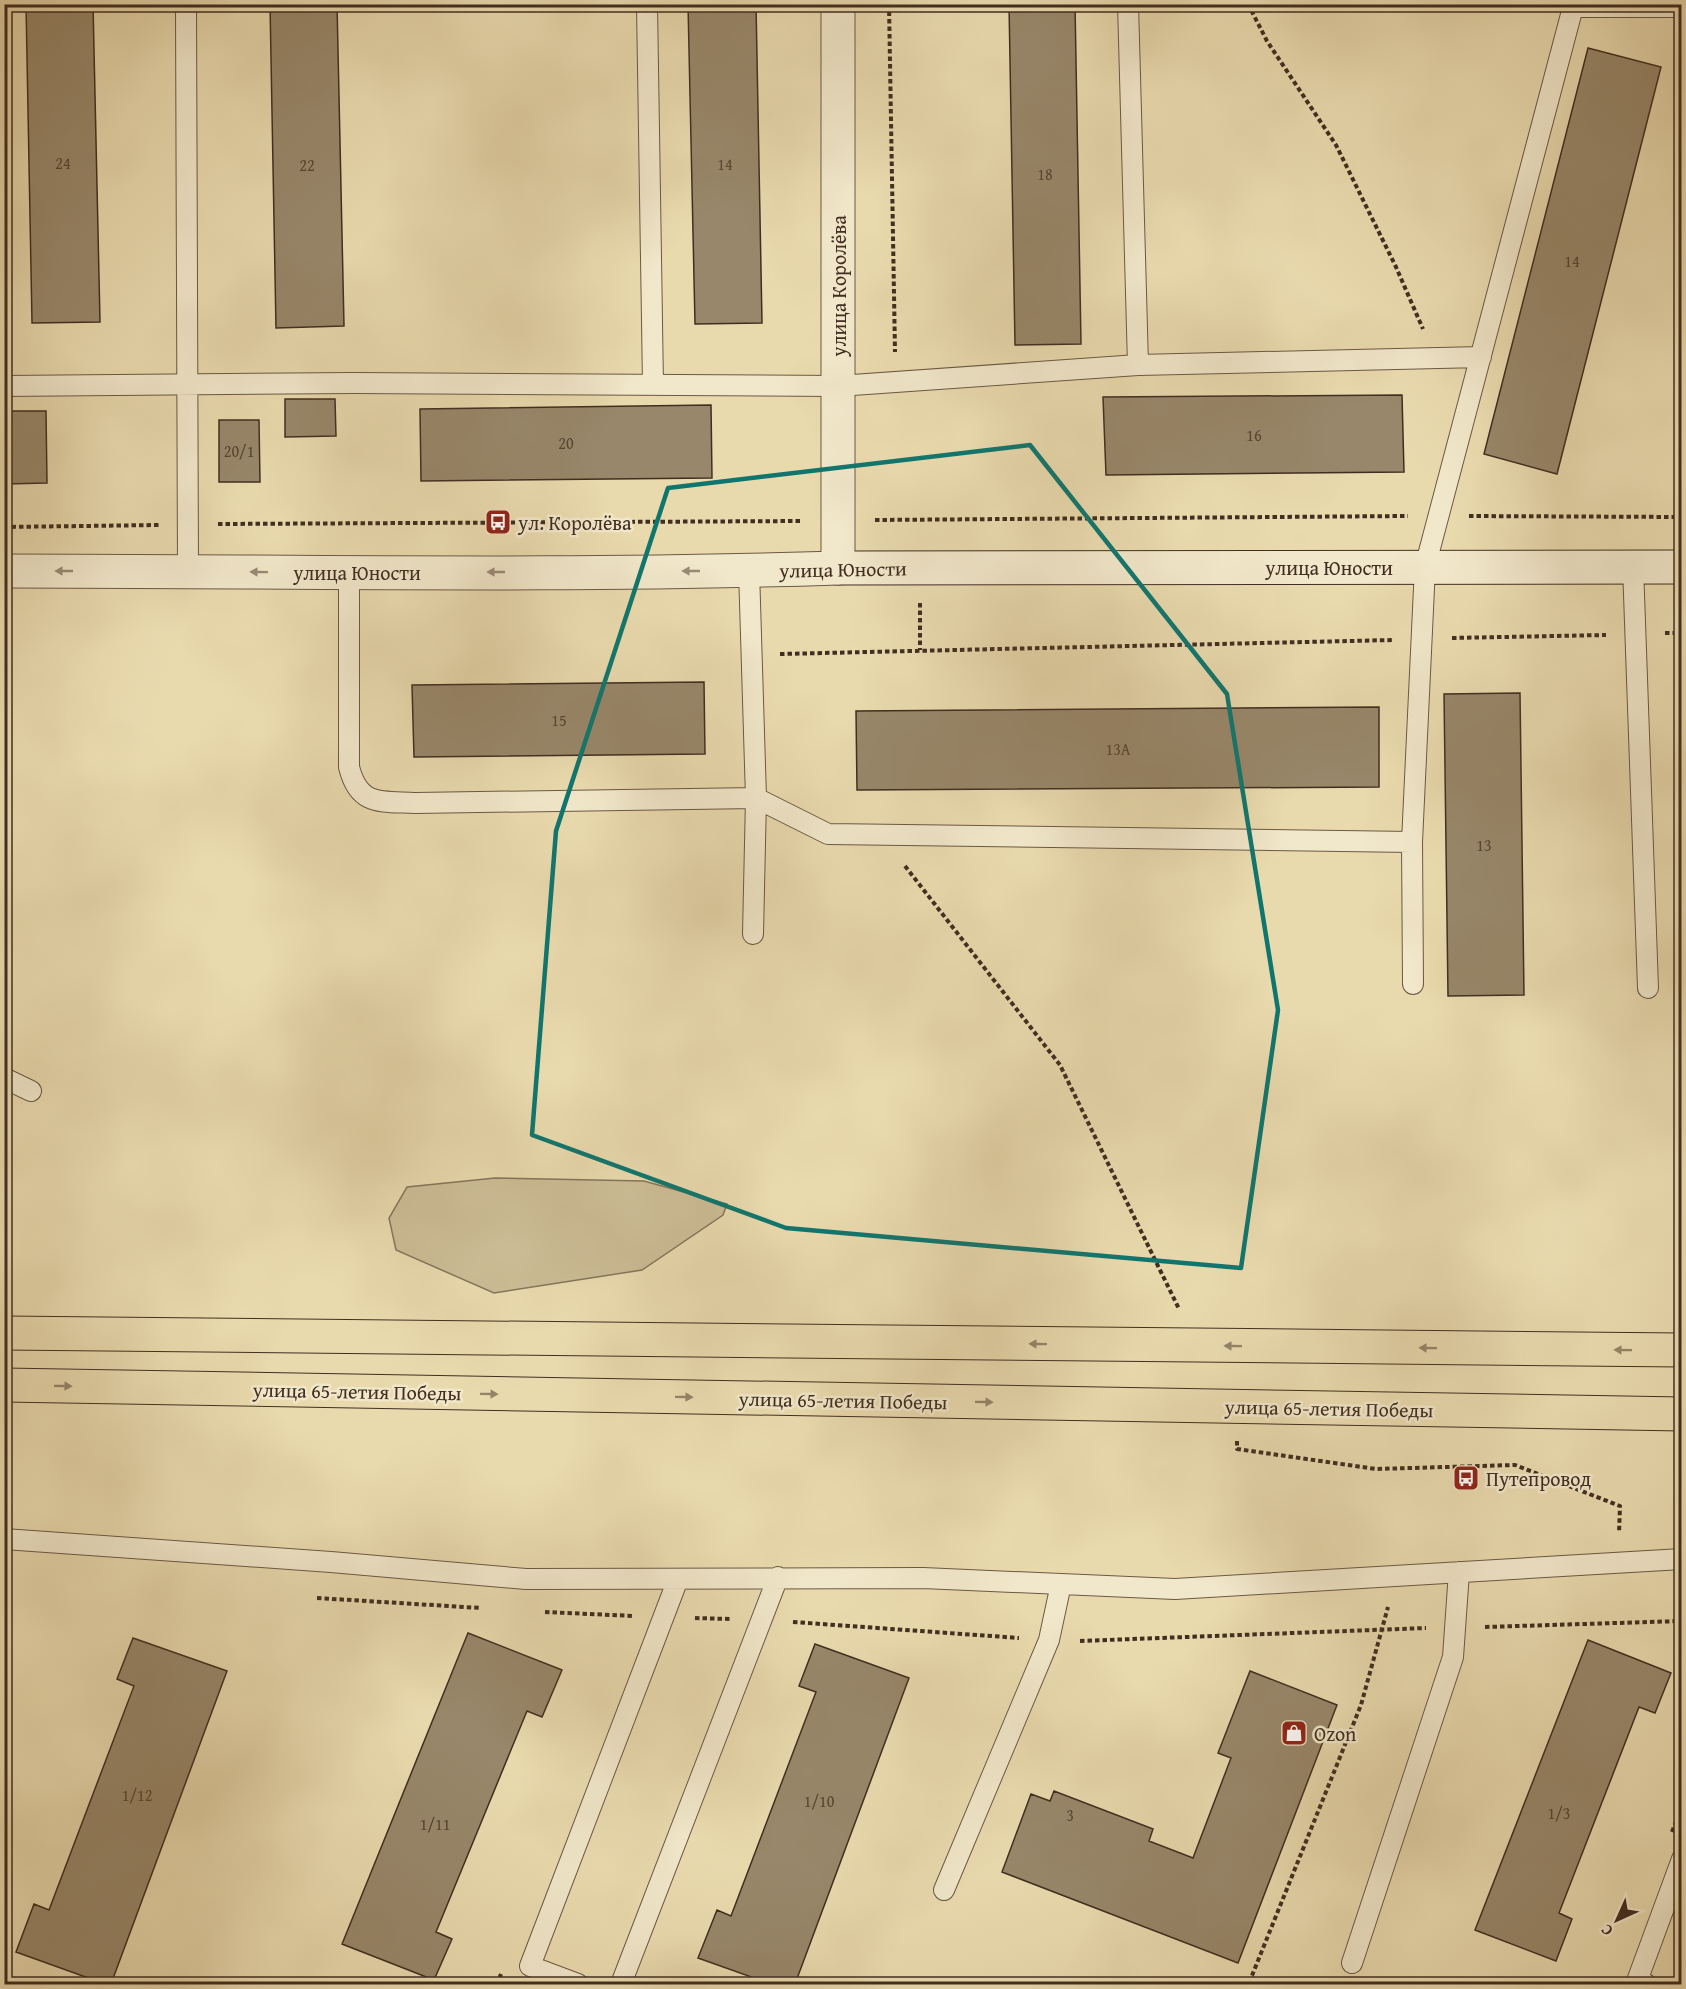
<svg xmlns="http://www.w3.org/2000/svg" width="1686" height="1989" font-family="'Gentium Book Plus',serif">
<style>
.green{fill:#ccbd96;stroke:#86765c;stroke-width:1.5}
.building{fill:#98876a;stroke:#412e21;stroke-width:1.5}
.lines{fill:none;stroke-linecap:round;stroke-linejoin:round}
.service-casing{stroke:#6b5944;stroke-width:22}
.tertiary-casing{stroke:#6b5944;stroke-width:35}
.secondary-casing{stroke:#412e21;stroke-width:35}
.primary-casing{stroke:#412e21;stroke-width:35}
.path{stroke:#412e21;stroke-width:4;stroke-dasharray:4.5 3;stroke-linecap:butt}
.service{stroke:#f1e7ca;stroke-width:20}
.tertiary{stroke:#f1e7ca;stroke-width:33}
.secondary{stroke:#f1e7ca;stroke-width:33}
.primary{stroke:#e9daae;stroke-width:33}
.oneway{fill:#998a76}
.oneway2{fill:#958468}
.marked{fill:none;stroke:#0f766e;stroke-width:4.5;stroke-linejoin:round}
.labels{text-anchor:middle;dominant-baseline:central;stroke-width:5;stroke-linejoin:round;paint-order:stroke}
.number-label{font-size:16px;fill:#574433}
.street-label{font-size:20px;fill:#412e21;stroke:#f1e7ca}
.poi-label{font-size:20px;fill:#412e21;stroke:#f1e7ca;text-anchor:start}
</style>
<rect width="100%" height="100%" fill="#e9daae"/>
<filter id="stains"><feTurbulence type="fractalNoise" baseFrequency=".00333" numOctaves="4"/><feColorMatrix values="0 0 0 0 .2 0 0 0 0 .09 0 0 0 0 .02 0 0 0 .5 -.17"/></filter>
<radialGradient id="worn" r=".72"><stop offset=".6" stop-color="#630" stop-opacity="0"/><stop offset="1" stop-color="#630" stop-opacity=".3"/></radialGradient>
<!-- green -->
<path class="green" d="M495 1178 644 1181 727 1204 723 1215 642 1270 494 1293 396 1250 389 1218 407 1187Z"/>
<!-- building -->
<path class="building" d="M26 4H93L100 322 32 323Z
M270 4H337L344 326 276 328Z
M688 4H756L762 323 695 324Z
M1009 4H1075L1081 344 1015 345Z
M1588 48 1661 67 1557 474 1484 454Z
M1402 395 1404 472 1106 475 1103 397Z
M285 399H335L336 436 285 437Z
M711 405 712 478 421 481 420 409Z
M4 411H46L47 483 4 484Z
M219 420H259L260 482H219Z
M704 682 705 754 414 757 412 685Z
M1679 691H1682V847Z
M1520 693 1524 995 1448 996 1444 694Z
M1379 707V787L857 790 856 711Z
M468 1633 562 1670 542 1717 527 1711 436 1932 452 1939 434 1980 342 1944Z
M133 1638 227 1671 111 1984H105L16 1952 34 1904 49 1910 134 1686 117 1679Z
M1588 1640 1671 1673 1655 1713 1639 1707 1559 1913 1572 1919 1556 1961 1475 1930Z
M815 1644 909 1678 795 1984H771L698 1958 717 1910 731 1916 816 1692 799 1686Z
M1250 1671 1337 1705 1238 1963 1002 1872 1031 1794 1050 1801 1054 1791 1153 1829 1149 1841 1193 1858 1231 1758 1218 1753Z"/>
<g class="lines">
<!-- service casing -->
<g class="service-casing">
<path id="service" d="M186 4 188 571
M647 4 653 385
M1128 4 1138 365 1481 357
M4 386 353 383 838 386 1138 365
M1633 566 1648 988
M749 570 756 798 753 934
M349 572V767C359 807 381 801 416 803L756 798 828 834 1412 842 1425 567 1573 7H1682
M1412 842 1413 984
M4 1078 31 1091
M4 1539 331 1562 526 1579 923 1578 1175 1589 1682 1559
M944 1890 1049 1640 1061 1584
M1352 1963 1453 1657 1459 1572
M578 1984 530 1966 678 1579
M621 1984 778 1577
M1646 1984 1637 1981 1682 1859"/>
</g>
<!-- tertiary casing -->
<g class="tertiary-casing">
<path id="tertiary" d="M4 571C282 571 560 577 838 568V4"/>
</g>
<!-- secondary casing -->
<g class="secondary-casing">
<path id="secondary" d="M838 568 1682 567"/>
</g>
<!-- primary casing -->
<g class="primary-casing">
<path id="primary" d="M4 1333 1682 1350
M4 1385 1682 1414"/>
</g>
<!-- path -->
<path class="path" d="M889 4 895 352
M1248 4 1267 41 1336 145 1396 267 1423 329
M1469 516 1682 517
M875 520 1408 516
M218 524 802 521
M4 527 160 525
M920 603V650
M1665 633H1682
M1452 638 1606 635
M780 654 1393 640
M905 866 1060 1065 1179 1309
M1237 1441V1449L1376 1469 1515 1465 1620 1506 1619 1533
M317 1598 481 1608
M545 1612 634 1616
M695 1618 730 1619
M793 1622 1019 1638
M1485 1627 1682 1621
M1080 1641 1426 1628
M1672 1832 1682 1806
M497 1984 501 1974
M1270 1984 1251 1978 1361 1705 1388 1607"/>
<!-- service -->
<use href="#service" class="service"/>
<!-- tertiary -->
<use href="#tertiary" class="tertiary"/>
<!-- secondary -->
<use href="#secondary" class="secondary"/>
<!-- primary -->
<use href="#primary" class="primary"/>
</g>
<!-- one-way arrows -->
<defs><path id="oneway-solid" d="M-6-.8H1V-3.2L6.5 0L1 3.2V.8H-6Z" transform="scale(1.5)"/></defs>
<g class="oneway">
<use href="#oneway-solid" transform="translate(64 571) rotate(180)"/>
<use href="#oneway-solid" transform="translate(691 571) rotate(180)"/>
<use href="#oneway-solid" transform="translate(259 572) rotate(-179)"/>
<use href="#oneway-solid" transform="translate(496 572) rotate(180)"/>
</g>
<g class="oneway2">
<use href="#oneway-solid" transform="translate(1038 1344) rotate(-179)"/>
<use href="#oneway-solid" transform="translate(1233 1346) rotate(-179)"/>
<use href="#oneway-solid" transform="translate(1428 1348) rotate(-179)"/>
<use href="#oneway-solid" transform="translate(1623 1350) rotate(-179)"/>
<use href="#oneway-solid" transform="translate(63 1386) rotate(1)"/>
<use href="#oneway-solid" transform="translate(489 1394) rotate(1)"/>
<use href="#oneway-solid" transform="translate(684 1397) rotate(1)"/>
<use href="#oneway-solid" transform="translate(984 1402) rotate(1)"/>
</g>
<!-- marked area -->
<path class="marked" d="M1030 445 1227 694 1278 1010 1241 1268 786 1228 532 1135 556 831 668 488Z"/>
<!-- icons -->
<defs>
<g id="bus-square" transform="scale(1.35)"><rect x="-9" y="-9" width="18" height="18" rx="4" fill="#8f2418" stroke="#f1e7ca"/><path d="M-5-6H5V4H4V6H2V4H-2V6H-4V4H-5ZM-3.5-4V0h7V-4ZM-3.5 1.2v1.5H-2V1.2ZM2 1.2v1.5H3.5V1.2Z" fill="#fff"/></g>
<g id="shop-square" transform="scale(1.35)"><rect x="-9" y="-9" width="18" height="18" rx="4" fill="#8f2418" stroke="#f1e7ca"/><path d="M-5-2.5h2.3a2.7 3.5 0 0 1 5.4 0H5L5.5 6h-11ZM-1.5-2.5h3a1.5 2.3 0 0 0-3 0Z" fill="#fff"/></g>
</defs>
<g fill-rule="evenodd">
<use href="#bus-square" x="498" y="522"/>
<use href="#bus-square" x="1466" y="1478"/>
<use href="#shop-square" x="1294" y="1733"/>
</g>
<g class="labels">
<!-- number labels -->
<g class="number-label">
<text x="63" y="163">24</text>
<text x="725" y="164">14</text>
<text x="307" y="165">22</text>
<text x="1045" y="174">18</text>
<text x="1572" y="261">14</text>
<text x="1254" y="435">16</text>
<text x="566" y="443">20</text>
<text x="239" y="451">20/1</text>
<text x="559" y="720">15</text>
<text x="1118" y="749">13А</text>
<text x="1484" y="845">13</text>
<text x="137" y="1795">1/12</text>
<text x="819" y="1801">1/10</text>
<text x="1559" y="1813">1/3</text>
<text x="1070" y="1815">3</text>
<text x="435" y="1824">1/11</text>
</g>
<!-- street labels -->
<g class="street-label">
<text transform="translate(838 286) rotate(-90)">улица Королёва</text>
<text x="1329" y="567">улица Юности</text>
<text transform="translate(843 569) rotate(-1)">улица Юности</text>
<text x="357" y="572">улица Юности</text>
<text transform="translate(357 1391) rotate(1)">улица 65-летия Победы</text>
<text transform="translate(843 1400) rotate(1)">улица 65-летия Победы</text>
<text transform="translate(1329 1408) rotate(1)">улица 65-летия Победы</text>
</g>
<!-- poi labels -->
<g class="poi-label">
<text x="518" y="522">ул. Королёва</text>
<text x="1486" y="1478">Путепровод</text>
<text x="1314" y="1733">Ozon</text>
</g>
</g>
<!-- margin -->
<rect width="1686" height="1989" fill="none" stroke="#e9daae" stroke-width="24"/>
<rect x="6" y="6" width="1674" height="1977" fill="none" stroke="#412e21" stroke-width="3"/>
<rect x="12" y="12" width="1662" height="1965" fill="none" stroke="#412e21" stroke-width="1.5"/>
<!-- north arrow -->
<g transform="translate(1617 1920) rotate(225)" stroke="#f1e7ca" stroke-width="4.5" paint-order="stroke">
<path d="M0-4.5L10 22L0 15L-10 22Z" fill="#412e21"/>
<text y="-9" font-size="16" font-weight="bold" text-anchor="middle" fill="#412e21">С</text>
</g>
<rect width="100%" height="100%" filter="url(#stains)"/>
<rect width="100%" height="100%" fill="url(#worn)"/>
</svg>
